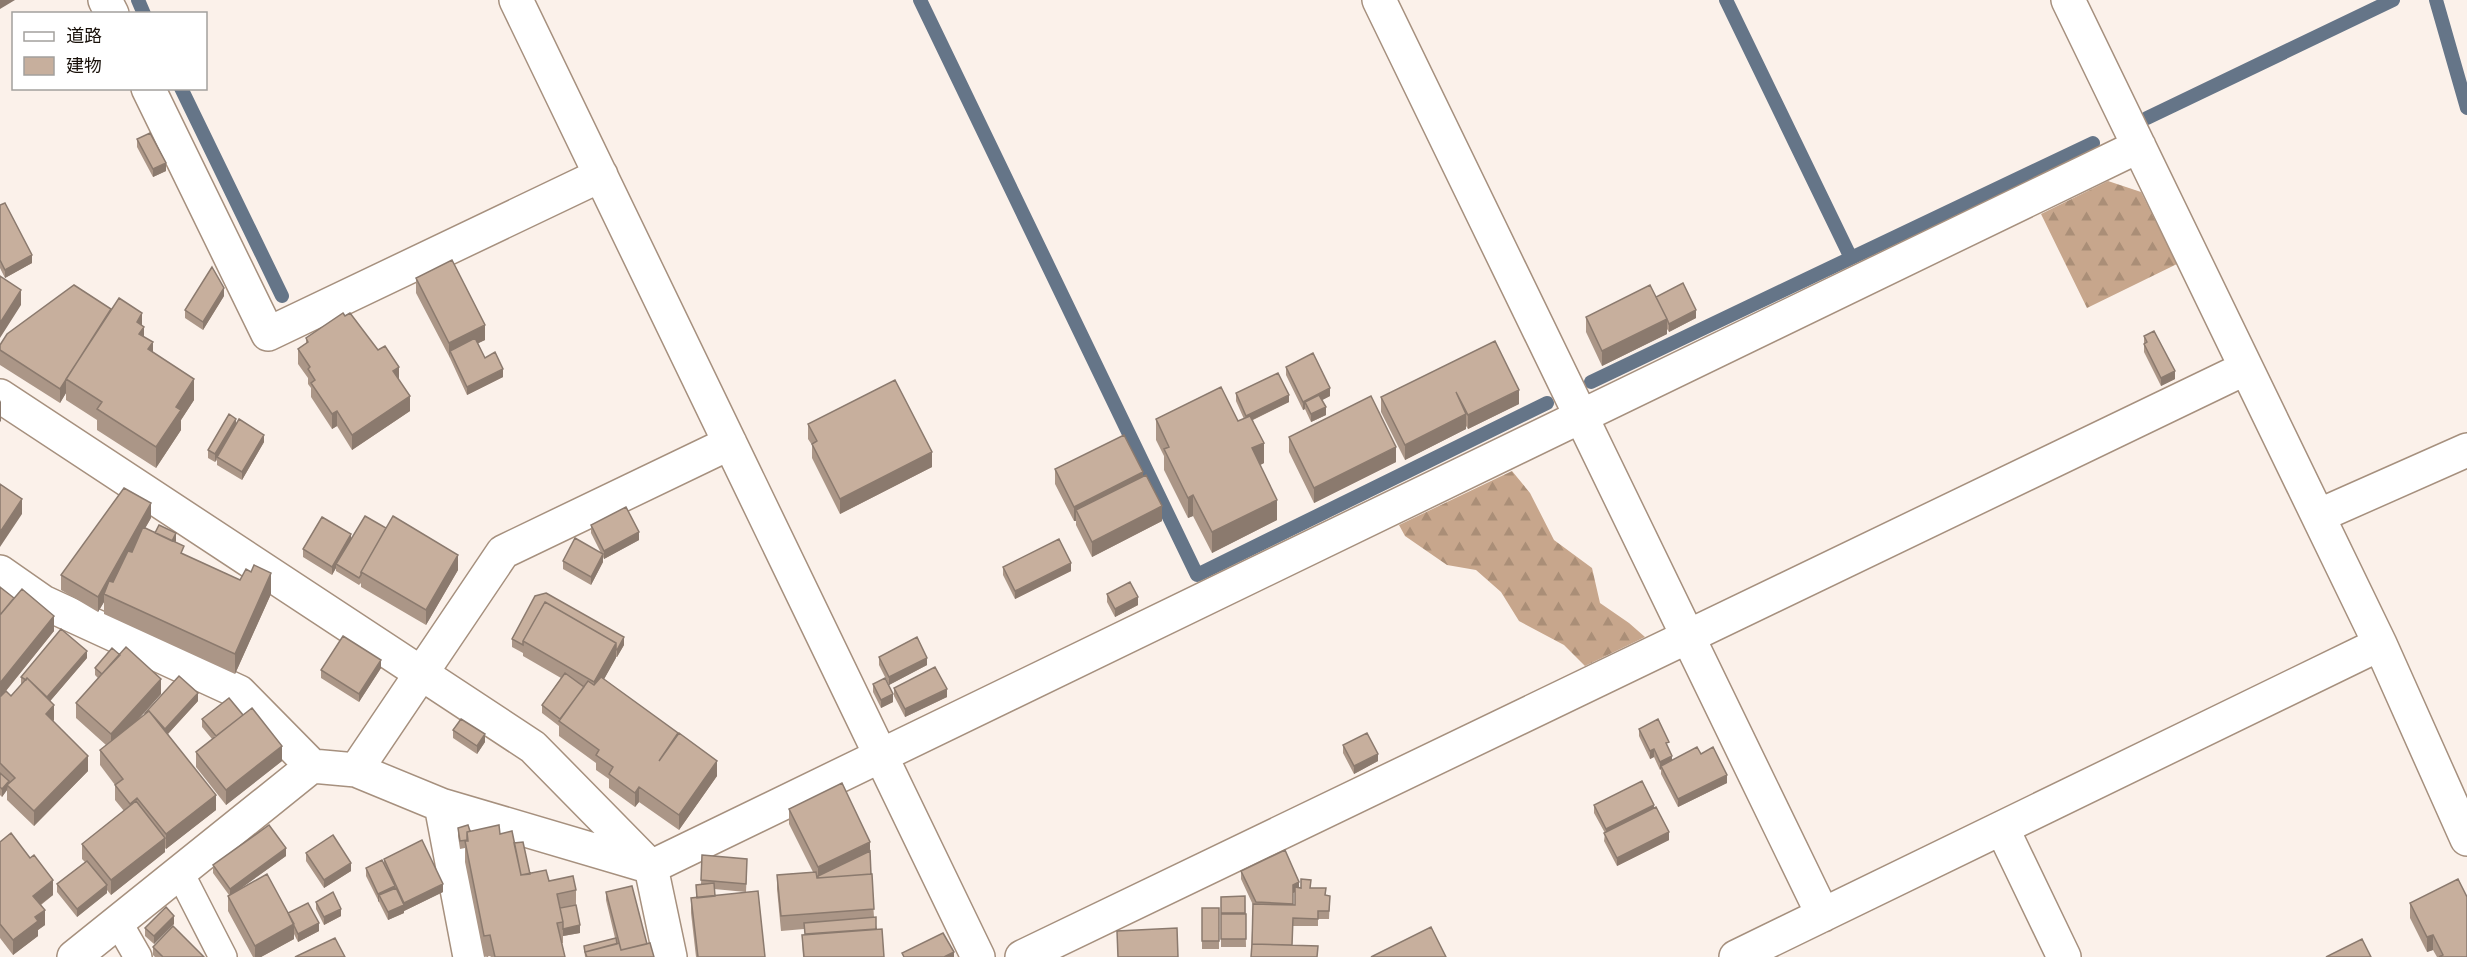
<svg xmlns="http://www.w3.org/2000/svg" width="2467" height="957" font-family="'Varela Round','Noto Sans JP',sans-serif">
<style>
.forest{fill:url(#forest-firs)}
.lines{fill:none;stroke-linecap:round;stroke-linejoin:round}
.stream{stroke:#657588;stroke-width:14}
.service-casing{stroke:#a6907e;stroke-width:30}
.minor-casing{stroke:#a6907e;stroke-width:36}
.service{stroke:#fff;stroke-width:27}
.minor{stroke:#fff;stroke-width:33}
.wall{fill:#ab9687;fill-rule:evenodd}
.shaded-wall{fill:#8b7a6e}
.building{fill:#c7af9d;stroke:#8b7a6e;stroke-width:1.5}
</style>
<defs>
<pattern id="forest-firs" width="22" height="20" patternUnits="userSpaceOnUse" patternTransform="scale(1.5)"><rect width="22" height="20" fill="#c7a68c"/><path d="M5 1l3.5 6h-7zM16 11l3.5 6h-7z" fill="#aa8e77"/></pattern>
</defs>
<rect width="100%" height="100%" fill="#fbf1ea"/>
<!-- forest -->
<path class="forest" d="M2108 181 2141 192 2177 264 2087 308 2041 214Z
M1512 471 1530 493 1554 540 1592 568 1600 603 1629 623 1645 637 1585 666 1564 645 1519 621 1501 592 1476 570 1447 565 1405 536 1399 525Z"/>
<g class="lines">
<!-- stream -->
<path class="stream" d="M138 0 144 14
M920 0 1197 575 1547 403
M1726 0 1851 258 2093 143
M2436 0 2467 108
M181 88 282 296
M2147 118 2393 0
M1591 382 1851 258"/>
<!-- service casing -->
<g class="service-casing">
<path id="service" d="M180 873 223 957
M118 922 138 957"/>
</g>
<!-- minor casing -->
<g class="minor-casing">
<path id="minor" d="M105 0 112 14
M516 0 978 957
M1379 0 1823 915
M2068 0 2380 644 2467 839
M148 88 268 334 601 175
M0 396 533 747 651 867 670 957
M2318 516 2467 450
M0 572 43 602 239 692 312 766
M356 770 503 552 730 443
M441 805 470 957
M2002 828 2064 957
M74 957 312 766 356 770 441 805 651 867 2139 146
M1022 957 2246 368
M1736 957 2380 644"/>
</g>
<!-- service -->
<use href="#service" class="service"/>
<!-- minor -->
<use href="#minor" class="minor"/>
</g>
<!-- wall -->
<path class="wall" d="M137 139 166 171 153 177 137 147Z
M0 205 32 263 5 278 0 268Z
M416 278 485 340 478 343 485 358 503 377 467 395 450 358 416 293Z
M224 296 203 330 185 318V310Z
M1656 297 1696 318 1669 332 1667 329V334L1602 366 1586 332V317Z
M111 309 142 326 144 337 153 352 194 400 181 420V430L156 468 97 430V420L66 400V393L60 403 0 365V345Z
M2144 336 2175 379 2161 386 2144 352Z
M306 338 399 381 410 411 352 450 337 426 332 429 311 397V388L308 384V378L298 364V349L306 343Z
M1286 367 1330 396 1322 400 1326 415 1311 422 1305 409 1303 410 1286 375Z
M1236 393 1289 402 1253 420 1264 463 1260 465 1277 520 1212 553 1193 516 1188 518 1164 470V456L1156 440V419L1238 421 1244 419 1236 401Z
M1381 397 1519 404 1468 429 1466 426V429L1405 460 1381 412Z
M236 424 264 442 242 480 217 465V460L215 462 208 458V450Z
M808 424 932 467 840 514 812 458V445L808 439Z
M1289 437 1396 462 1314 503 1289 452Z
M1055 469 1143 476 1162 521 1092 557 1076 525V521H1074L1055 484Z
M151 518 145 528 176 541 175 542 184 555 271 594 235 674 104 614V602L98 612 61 590V575Z
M591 525 639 540 604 559 603 557V562L591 585 563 569V561L601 553 591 533Z
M351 538 458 570 426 625 361 587V583L359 585 336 571V568L332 575 303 557V549Z
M1003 567 1071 571 1015 599 1003 575Z
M0 587 54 631 6 691 11 696 21 685V677L87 658 50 701 54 720 53 721 88 771 34 826 7 800V790L2 797 0 795Z
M1107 594 1138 605 1115 617 1107 602Z
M512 639 624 645 617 657H616L604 679 678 735 717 776 679 830 639 802 635 807 609 788V779L596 770V763L559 736V726L542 713V705L561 678 523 656V653L512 647Z
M879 657 927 665 889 685 879 665Z
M95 668 161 694 137 721 198 701 168 734 216 810 166 849 165 848V852L111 895 107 890V893L77 917 57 892V884L85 862 82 859V844L124 811 115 800V785L100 765V750L106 745 76 718V703L98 678 95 675Z
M381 668 359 702 321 678V670Z
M873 684 893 702 881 708 873 692Z
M894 688 947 697 905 717 894 696Z
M243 715 282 761 226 805 196 767V752L212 739 202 727V719Z
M1639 729 1669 750 1672 760 1701 754 1727 783 1678 807 1661 774V769L1660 770 1654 757 1650 759 1639 736Z
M453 730 485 742 477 754 453 738Z
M1343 745 1378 761 1354 774 1343 753Z
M1594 805 1654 808 1669 840 1617 866 1604 841 1605 833 1594 813Z
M789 809 870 857 874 917 884 957H803L802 935 805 934 804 929 781 931 777 889V875L813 872 789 824Z
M458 828 470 831 500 834 514 843 530 874 576 890V908L580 933 563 936V943H562L565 957H491L490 956 484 957 465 862V848L460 849 458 836Z
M0 842 53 895 41 905 45 925 38 930V936L13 955 0 938Z
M306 853 351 871 324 888 306 861Z
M702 855 747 867 746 892 714 889 715 896 765 957H696L691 913V898H697L696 885 701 884Z
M286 856 240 889 288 913 319 931 298 942 294 934V939L261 957H253L228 911V896L229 895 213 873V865Z
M384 859 443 892 404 911V910V913L388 920 366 876V868L384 864Z
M1241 871 1299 887 1310 888 1326 895 1330 896 1329 919H1318V926H1293L1251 957 1253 905 1241 879ZM1295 892V905H1293V893Z
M606 892 647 944 654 957H585L584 946 615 938 606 900Z
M1245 896 1246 947H1221V897Z
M316 902 341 916 324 925 316 909Z
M2410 903 2467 957H2437L2433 950 2427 952 2410 918Z
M1202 908H1219V949H1202Z
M174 924 154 944 145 936V928Z
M153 947 204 957H155L153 955Z"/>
<!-- shaded-wall -->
<path class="shaded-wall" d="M0 0H15L0 9Z
M166 163V171L153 177V169Z
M32 255V263L5 278V270Z
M224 288V296L203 330V322Z
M21 290V305L0 338V323Z
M111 309 66 379V393L60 403V389Z
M1696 310V318L1669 332V324Z
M142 313V329L144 327V347L139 355 137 322Z
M1667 319V334L1602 366V351Z
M485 325V340L452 356 450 351 449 358V343Z
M153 342V363L148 349Z
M399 367V382L393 371Z
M503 369V377L467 395V387Z
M2175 371V379L2161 386V378Z
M194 379V400L181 420V430L156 468V447L176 407Z
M1330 388V396L1307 408 1305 402V409L1303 410V402Z
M1519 390V404L1468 429V415Z
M1289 395V402L1246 423V416Z
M410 396V411L352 450V435Z
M1 400V421L0 422V402Z
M1326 407V415L1311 422V414Z
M337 411V426L332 429V414Z
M1466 414V429L1405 460V445Z
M236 419V426L217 457 215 462V454Z
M264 435V442L242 480V472Z
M1264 443V463L1252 469V448Z
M1396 447V462L1314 503V488Z
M932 452V467L840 514V499Z
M1143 472V487L1076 510V521H1074V507Z
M1193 495V516L1188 518V498Z
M22 499V514L0 547V532Z
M1277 500V520L1212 553V532Z
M151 503V518L107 595 104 594V602L98 612V597Z
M1162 506V521L1092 557V542Z
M639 532V540L604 559V551Z
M176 533V541L169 555V548Z
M351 534V542L336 564V568L332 575V567Z
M603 554V562L591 585V577Z
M458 555V570L426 625V610Z
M1071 563V571L1015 599V591Z
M271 573V594L235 674V654Z
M1138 597V605L1115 617V609Z
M54 616V631L0 698V683Z
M624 637V645L617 657V650Z
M616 643V658L594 697V682Z
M87 651V658L46 706V698Z
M927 658V665L889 685V677Z
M381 660V668L359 702V694Z
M161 679V694L111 749V734Z
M947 689V697L905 717V709Z
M198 693V701L165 737V729Z
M893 694V702L881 708V700Z
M54 705V720L46 729V714Z
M485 734V742L477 754V746Z
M282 746V761L226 805V790Z
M1654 749V757L1650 759V751Z
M1378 754V761L1354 774V766Z
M88 756V771L34 826V811Z
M1672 756V764L1661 766V769L1660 770V762Z
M717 761V776L679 830V815Z
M1727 775V783L1678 807V799Z
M9 781 7 790 2 797V789Z
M639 787V802L635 807V793Z
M216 795V810L166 849V834Z
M1654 805V813L1606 837V829Z
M1669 832V840L1617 866V858Z
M165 838V852L111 895V880Z
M870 842V857L818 882V867Z
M286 848V856L230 896V889Z
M351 863V871L324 888V880Z
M53 880V895L33 910V896Z
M1299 882V890L1293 893V912V885Z
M443 884V892L404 911V903Z
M107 885V893L77 917V909Z
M395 886V894L379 895V901L378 902V894Z
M404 905V913L388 920V912Z
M341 909V916L324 925V917Z
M45 910V925L38 930V936L13 955V940L35 917Z
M174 916V924L154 944V936Z
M319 923V931L298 942V934Z
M294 924V939L261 957H255V946Z
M580 925V933L563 936V929Z
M2433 935V950L2427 952V937Z
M954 952V957H944Z"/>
<!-- building -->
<path class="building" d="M150 133 166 163 153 169 137 139Z
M5 203 32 255 5 270 0 260V205Z
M452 260 485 325 449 343 416 278Z
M212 267 224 288 203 322 185 310Z
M0 276 21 290 0 323Z
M1683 283 1696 310 1669 324 1667 319 1656 297Z
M74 285 111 309 60 389 0 350V345L7 334Z
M1650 285 1667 319 1602 351 1586 317Z
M119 298 142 313 137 322 144 327 139 334 153 342 148 349 194 379 176 407 181 410 156 447 97 409 102 402 66 379Z
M343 313 345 316 350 313 378 350 385 346 399 367 393 371 410 396 352 435 337 411 332 414 311 383 315 380 308 369 310 367 298 349 308 342 306 338Z
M2154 331 2175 371 2161 378 2144 344 2147 342 2144 336Z
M475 338 485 358 495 352 503 369 467 387 450 351Z
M1495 341 1519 390 1468 415 1456 392 1466 414 1405 445 1381 397Z
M1313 353 1330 388 1303 402 1286 367Z
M1278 373 1289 395 1246 416 1236 393Z
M895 380 932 452 840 499 812 444 817 441 808 424Z
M1221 387 1238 421 1250 416 1264 443 1252 448 1277 500 1212 532 1193 495 1188 498 1164 449 1169 447 1156 419Z
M1319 395 1326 407 1311 414 1305 402Z
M1371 396 1396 447 1314 488 1289 437Z
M229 414 236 419 215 454 208 450Z
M239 419 264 435 242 472 217 457Z
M1124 435 1143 472 1074 507 1055 469Z
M1146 475 1162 506 1092 542 1076 510Z
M0 484 22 499 0 532Z
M124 488 151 503 98 597 61 575Z
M626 507 639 532 604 551 591 525Z
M365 516 386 528 361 572V575L359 578 336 564Z
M393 516 458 555 426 610 361 572Z
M322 517 351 534 332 567 303 549Z
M159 525 176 533 172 541 155 533Z
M143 527 184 546 181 553 240 580 246 569 251 572 254 565 271 573 235 654 104 594 109 581 113 582 128 551 132 552Z
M575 538 603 554 591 577 563 561Z
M1059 539 1071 563 1015 591 1003 567Z
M1130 582 1138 597 1115 609 1107 594Z
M0 587 14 598 0 615Z
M22 589 54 616 0 683V615Z
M546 593 624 637 617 650 616 649V643L545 602 523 641V645L512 639 535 596Z
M545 602 616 643 594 682 523 641Z
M61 629 87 651 47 697 27 678 26 680 21 677Z
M343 636 381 660 359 694 321 670Z
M917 637 927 658 889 677 879 657Z
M126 647 161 679 111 734 76 703Z
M112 648 120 655 102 674 95 668Z
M935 667 947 689 905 709 894 688Z
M565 673 584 687 560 719 542 705Z
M179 676 198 693 165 729 149 711 146 712Z
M601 677 678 733 659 761 679 733 717 761 679 815 639 787 635 793 609 774 613 767 596 755 599 750 559 721 588 681 594 685Z
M27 678 54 705 46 714 88 756 34 811 7 785 15 778 0 763V697L6 691 11 696Z
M885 678 893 694 881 700 873 684Z
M229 698 243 715 216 736 202 719Z
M252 708 282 746 226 790 196 752Z
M149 711 216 795 166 834 137 798 130 804 115 785 123 779 100 750Z
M461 719 485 734 477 746 453 730Z
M1658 719 1669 742 1666 743 1672 756 1660 762 1654 749 1650 751 1639 729Z
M1367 733 1378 754 1354 766 1343 745Z
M1697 747 1701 754 1713 747 1727 775 1678 799 1661 766Z
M0 773 9 781 2 789 0 787Z
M1642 781 1654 805 1606 829 1594 805Z
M842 783 870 842 818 867 789 809Z
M136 801 165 838 111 880 82 844Z
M1656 807 1669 832 1617 858 1604 833Z
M269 825 286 848 230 889 213 865Z
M468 825 470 831 467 832V840L460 841 458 828Z
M499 825 500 834 512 831 521 875 546 870 549 881 573 876 576 890 557 894 563 922 557 923 565 957H495L490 935 484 936 465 841H468L467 832Z
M11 833 30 858 34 855 53 880 33 896 45 910 35 917 38 921 13 940 0 924V842Z
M333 835 351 863 324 880 306 853Z
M422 840 443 884 404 903 384 859Z
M523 842 530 874 521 875 514 843Z
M1285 850 1299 882 1293 885V904L1256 902 1241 871Z
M870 851 871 874 818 878V876Z
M702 855 747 859 746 884 701 880Z
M382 860 395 886 378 894 366 868Z
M87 861 107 885 77 909 57 884Z
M816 872 817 878 872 874 874 909 781 916 777 875Z
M267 874 294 924 255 946 228 896Z
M1301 879 1311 880 1310 888H1326L1325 895 1330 896 1329 911H1318V919L1293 918 1292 945 1252 944 1253 904 1295 905V887L1301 888Z
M2458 879 2467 897V957H2439L2443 955 2433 935 2427 937 2410 903Z
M714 883 715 896 697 898 696 885Z
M632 886 647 944 621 950 606 892Z
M396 888 404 905 388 912 379 895Z
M758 891 765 957H698L691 898Z
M333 892 341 909 324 917 316 902Z
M1245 896V913H1221V897Z
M308 903 319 923 298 934 288 913Z
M576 905 580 925 563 929V922L560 908Z
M166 907 174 916 154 936 145 928Z
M1202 908H1219V941H1202Z
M1221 914H1246V939H1221Z
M876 917V929L805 934 804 923Z
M173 926 204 957H163L153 947Z
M1431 927 1446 957H1371Z
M1177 928 1178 957H1118L1117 931Z
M882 929 884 957H804L802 935Z
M943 933 954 952 944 957H904L902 953Z
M335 938 345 957H295Z
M616 938 617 944 585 952 584 946Z
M2362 939 2371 957H2326Z
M619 943 621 950 650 943 654 957H587L585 952Z
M1252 944 1318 946 1317 957H1251Z"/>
<!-- legend -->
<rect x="12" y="12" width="195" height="78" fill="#ffffff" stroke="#a3a09d" stroke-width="1.5"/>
<rect x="24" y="32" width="30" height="9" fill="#ffffff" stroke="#a3a09d" stroke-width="1.5"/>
<text x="66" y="42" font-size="18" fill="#19110a">道路</text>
<rect x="24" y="57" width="30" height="18" fill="#c7af9d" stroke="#a3a09d" stroke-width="1.5"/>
<text x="66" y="72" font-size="18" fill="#19110a">建物</text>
</svg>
